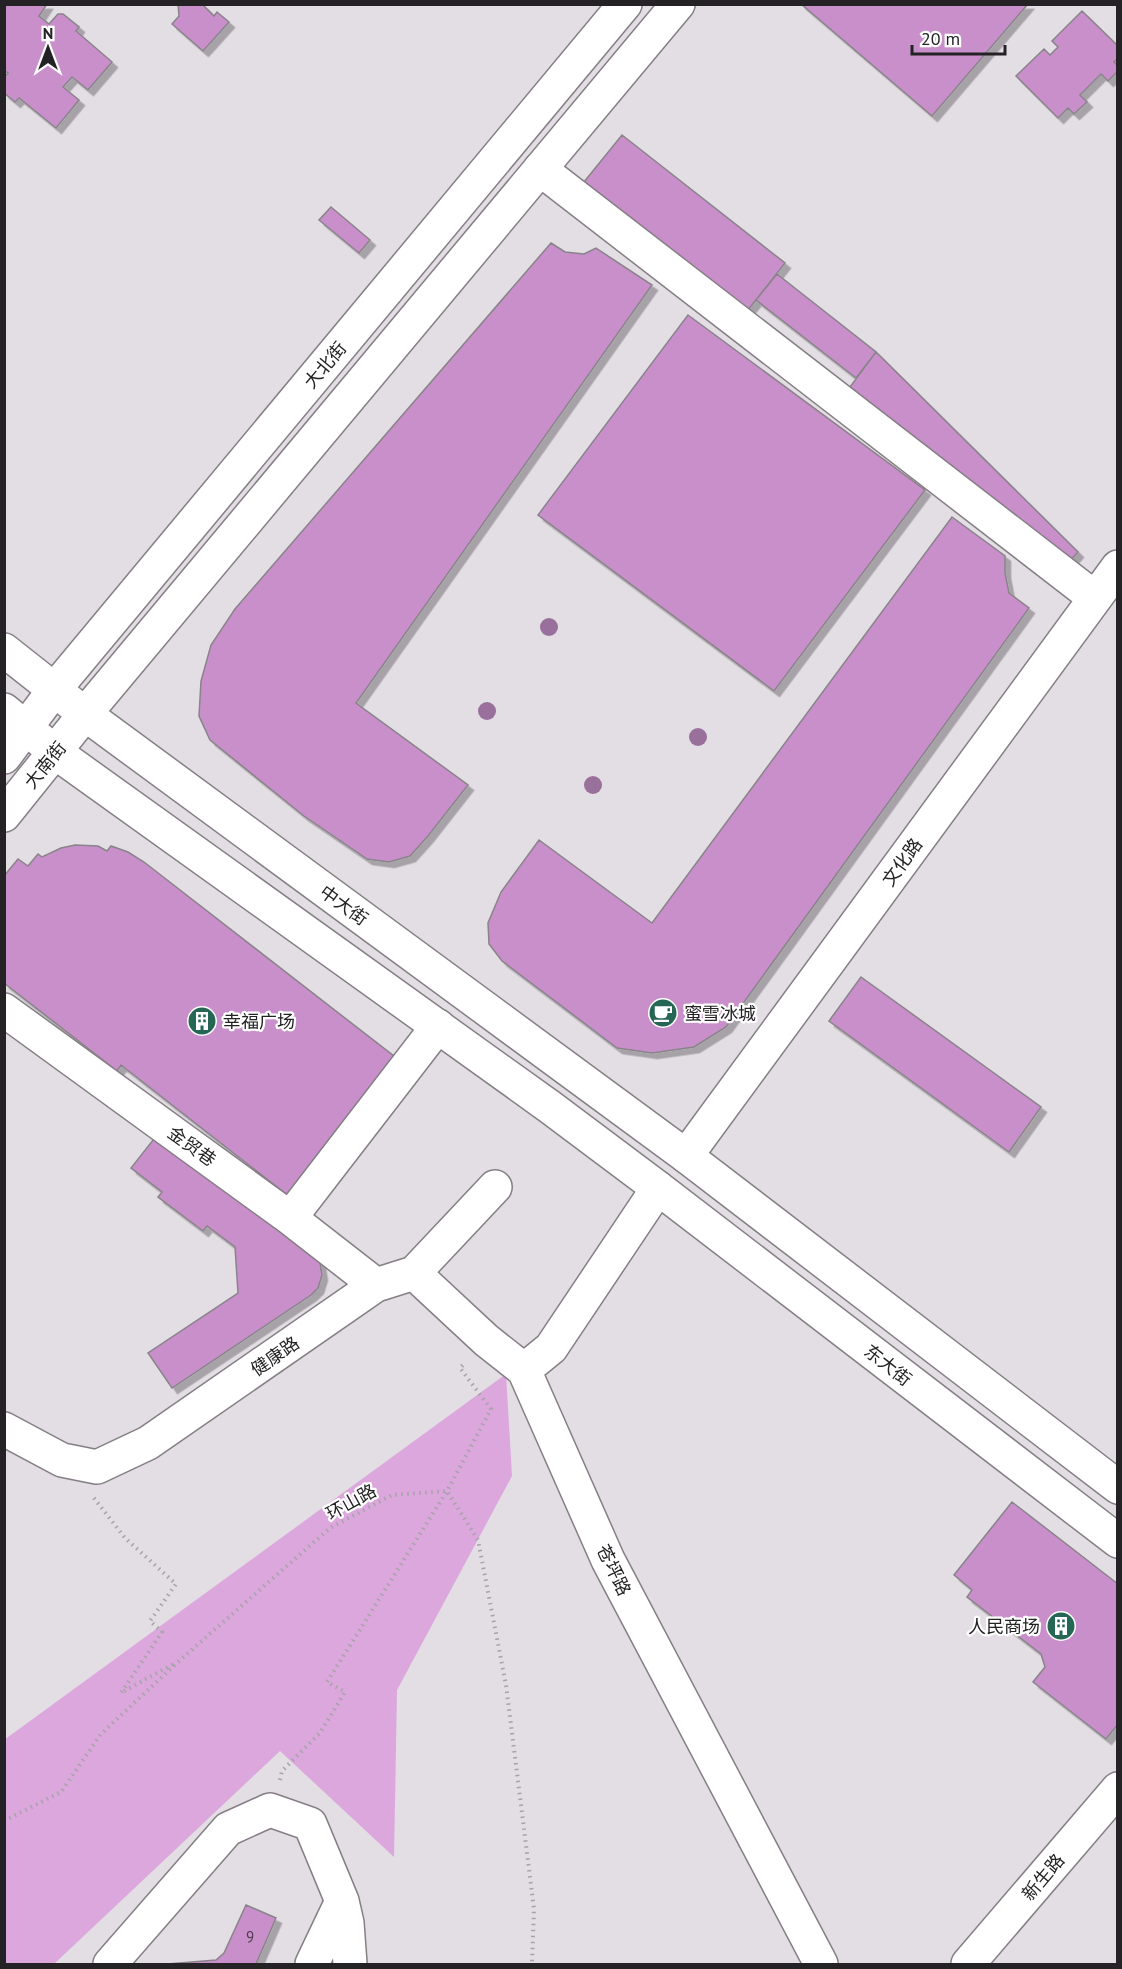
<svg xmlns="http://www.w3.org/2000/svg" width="1122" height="1969" font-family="'PT Sans','Noto Sans SC',sans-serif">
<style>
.green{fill:#dba7dd}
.building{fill:#c98fcb;stroke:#89848a;stroke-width:1.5;filter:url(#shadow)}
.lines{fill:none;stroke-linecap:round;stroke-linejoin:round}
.minor-casing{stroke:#857f85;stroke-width:36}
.major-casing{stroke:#857f85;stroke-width:36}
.path{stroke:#a8a3a8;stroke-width:4;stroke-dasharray:1.5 4.5;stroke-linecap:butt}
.minor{stroke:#fff;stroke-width:33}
.major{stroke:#fff;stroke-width:33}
.tree{fill:#99709c}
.labels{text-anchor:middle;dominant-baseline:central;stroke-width:4.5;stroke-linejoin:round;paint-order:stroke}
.number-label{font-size:15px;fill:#4d3d4e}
.street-label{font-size:18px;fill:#242224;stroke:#fff}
.poi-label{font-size:18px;fill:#242224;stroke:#fff;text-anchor:start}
</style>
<defs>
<filter id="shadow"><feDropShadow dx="5.5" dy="5.5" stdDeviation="0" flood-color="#0004"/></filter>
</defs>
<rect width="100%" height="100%" fill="#e3dde4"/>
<!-- green -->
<path class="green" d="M506 1374 512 1476 397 1690 394 1857 280 1751 54 1964H5L4 1740Z"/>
<!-- building -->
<path class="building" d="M4 4H47L39 16 49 24 58 14H63L79 27 76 31 112 62 88 90 72 77 63 87 79 100 56 128 19 98 15 102 4 93V77L8 73 4 70Z
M178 4H202L214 16 217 12 229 22 203 51 172 24 179 16Z
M801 4H1028L932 116Z
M1082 11 1118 46V58L1114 62 1118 66V71L1108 81 1101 74 1080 95 1087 102 1074 114 1068 108 1058 118 1016 76 1044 49 1050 55 1058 47 1052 41Z
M622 135 785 263 748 310 584 182Z
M331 207 370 240 359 253 319 220Z
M551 243 565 252 584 254 596 248 652 285 356 703 468 785 428 836 410 856 389 862 367 859 304 816 210 740 199 716 201 681 211 645 235 609Z
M777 274 876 352 856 378 756 300Z
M688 315 925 490 774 691 538 515Z
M876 352 1078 552 1070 561 847 391Z
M952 517 1005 556V573L1009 593 1029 608 726 1027 694 1047 652 1053 617 1048 502 961 489 944 488 923 501 892 539 840 652 923Z
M75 845 98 846 107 851 111 846 128 852 144 862 399 1060 291 1198 121 1065 117 1071 4 983V876L18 859 28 866 38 854 42 857 61 848Z
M861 977 1041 1107 1009 1152 829 1021Z
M157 1135 311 1253 320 1263 322 1275 318 1288 311 1295 172 1388 148 1353 238 1293 235 1247 207 1226 203 1231 158 1197 162 1192 131 1168Z
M1012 1502 1118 1584V1724L1106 1739 1033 1682 1045 1667 1041 1654 967 1597 972 1590 954 1575Z
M246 1905 276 1918 256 1964H167L216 1960 224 1953Z"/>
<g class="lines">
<!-- minor casing -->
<g class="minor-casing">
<path id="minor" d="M540 169 1095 598
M4 1010 290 1218 376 1285
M686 1156 1118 567
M290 1218 438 1026
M414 1273 495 1187
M524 1370 551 1348 658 1188
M4 1429 62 1460 97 1467 148 1443 376 1285 414 1273 486 1340 524 1370 608 1560 821 1964
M110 1964 228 1829 270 1810 310 1824 342 1901 347 1923 350 1964
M312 1964 342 1901
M968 1964 1118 1789"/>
</g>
<!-- major casing -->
<g class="major-casing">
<path id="major" d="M4 650 85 714 686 1156 1118 1487
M4 710 55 752 550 1107 658 1188 1118 1541
M4 757 54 690 625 4
M4 815 85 714 678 4"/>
</g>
<!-- path -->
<path class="path" d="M94 1498 125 1538 176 1584 150 1621 162 1632 121 1693 175 1663
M280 1780 282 1771 320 1733 345 1692 327 1682 447 1491 491 1409 460 1368 465 1363
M4 1821 61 1792 101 1734 179 1661 330 1528 392 1495 447 1491 478 1540 506 1685 534 1909 532 1964"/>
<!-- minor -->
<use href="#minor" class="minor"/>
<!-- major -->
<use href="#major" class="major"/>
</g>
<!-- trees -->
<g class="tree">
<circle cx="549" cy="627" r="9"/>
<circle cx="487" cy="711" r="9"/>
<circle cx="698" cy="737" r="9"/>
<circle cx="593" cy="785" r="9"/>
</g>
<!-- icons -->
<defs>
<g id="cafe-disc" transform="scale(1.5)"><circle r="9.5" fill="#256654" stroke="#fff"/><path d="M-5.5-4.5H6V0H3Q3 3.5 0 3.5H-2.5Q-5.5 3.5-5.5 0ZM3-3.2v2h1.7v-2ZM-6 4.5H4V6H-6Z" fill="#fff"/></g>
<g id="building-disc" transform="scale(1.5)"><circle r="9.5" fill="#256654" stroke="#fff"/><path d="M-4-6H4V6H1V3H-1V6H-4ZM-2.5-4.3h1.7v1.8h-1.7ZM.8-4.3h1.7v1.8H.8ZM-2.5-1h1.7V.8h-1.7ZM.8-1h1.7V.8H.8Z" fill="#fff"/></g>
</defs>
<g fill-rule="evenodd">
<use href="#cafe-disc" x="663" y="1013"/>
<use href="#building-disc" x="202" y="1021"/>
<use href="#building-disc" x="1061" y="1626"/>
</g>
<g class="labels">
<!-- number labels -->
<g class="number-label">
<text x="250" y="1936">9</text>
</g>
<!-- street labels -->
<g class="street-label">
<text transform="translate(325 365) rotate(-50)">大北街</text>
<text transform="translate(45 765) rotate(-51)">大南街</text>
<text transform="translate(902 862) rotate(-54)">文化路</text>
<text transform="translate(344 905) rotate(36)">中大街</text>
<text transform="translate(192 1146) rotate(36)">金贸巷</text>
<text transform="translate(275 1356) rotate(-35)">健康路</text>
<text transform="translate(888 1365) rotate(38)">东大街</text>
<text transform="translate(351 1502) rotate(-29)">环山路</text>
<text transform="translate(614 1570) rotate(64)">苍坪路</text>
<text transform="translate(1043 1877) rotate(-50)">新生路</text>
</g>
<!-- poi labels -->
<g class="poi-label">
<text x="684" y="1013">蜜雪冰城</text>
<text x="223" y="1021">幸福广场</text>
<text x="1040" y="1626" text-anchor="end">人民商场</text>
</g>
</g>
<!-- border -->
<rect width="1122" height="1969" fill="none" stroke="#242224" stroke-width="12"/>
<!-- north arrow -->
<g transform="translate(48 48)" stroke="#ffffff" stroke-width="4.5" paint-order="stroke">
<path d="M0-4.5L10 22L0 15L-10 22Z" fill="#242224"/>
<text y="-9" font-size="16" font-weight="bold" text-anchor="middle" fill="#242224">N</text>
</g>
<!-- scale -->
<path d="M912 45v9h93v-9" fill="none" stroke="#242224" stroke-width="3"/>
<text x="921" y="45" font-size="18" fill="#242224" stroke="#ffffff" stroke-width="4.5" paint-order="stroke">20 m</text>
</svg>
